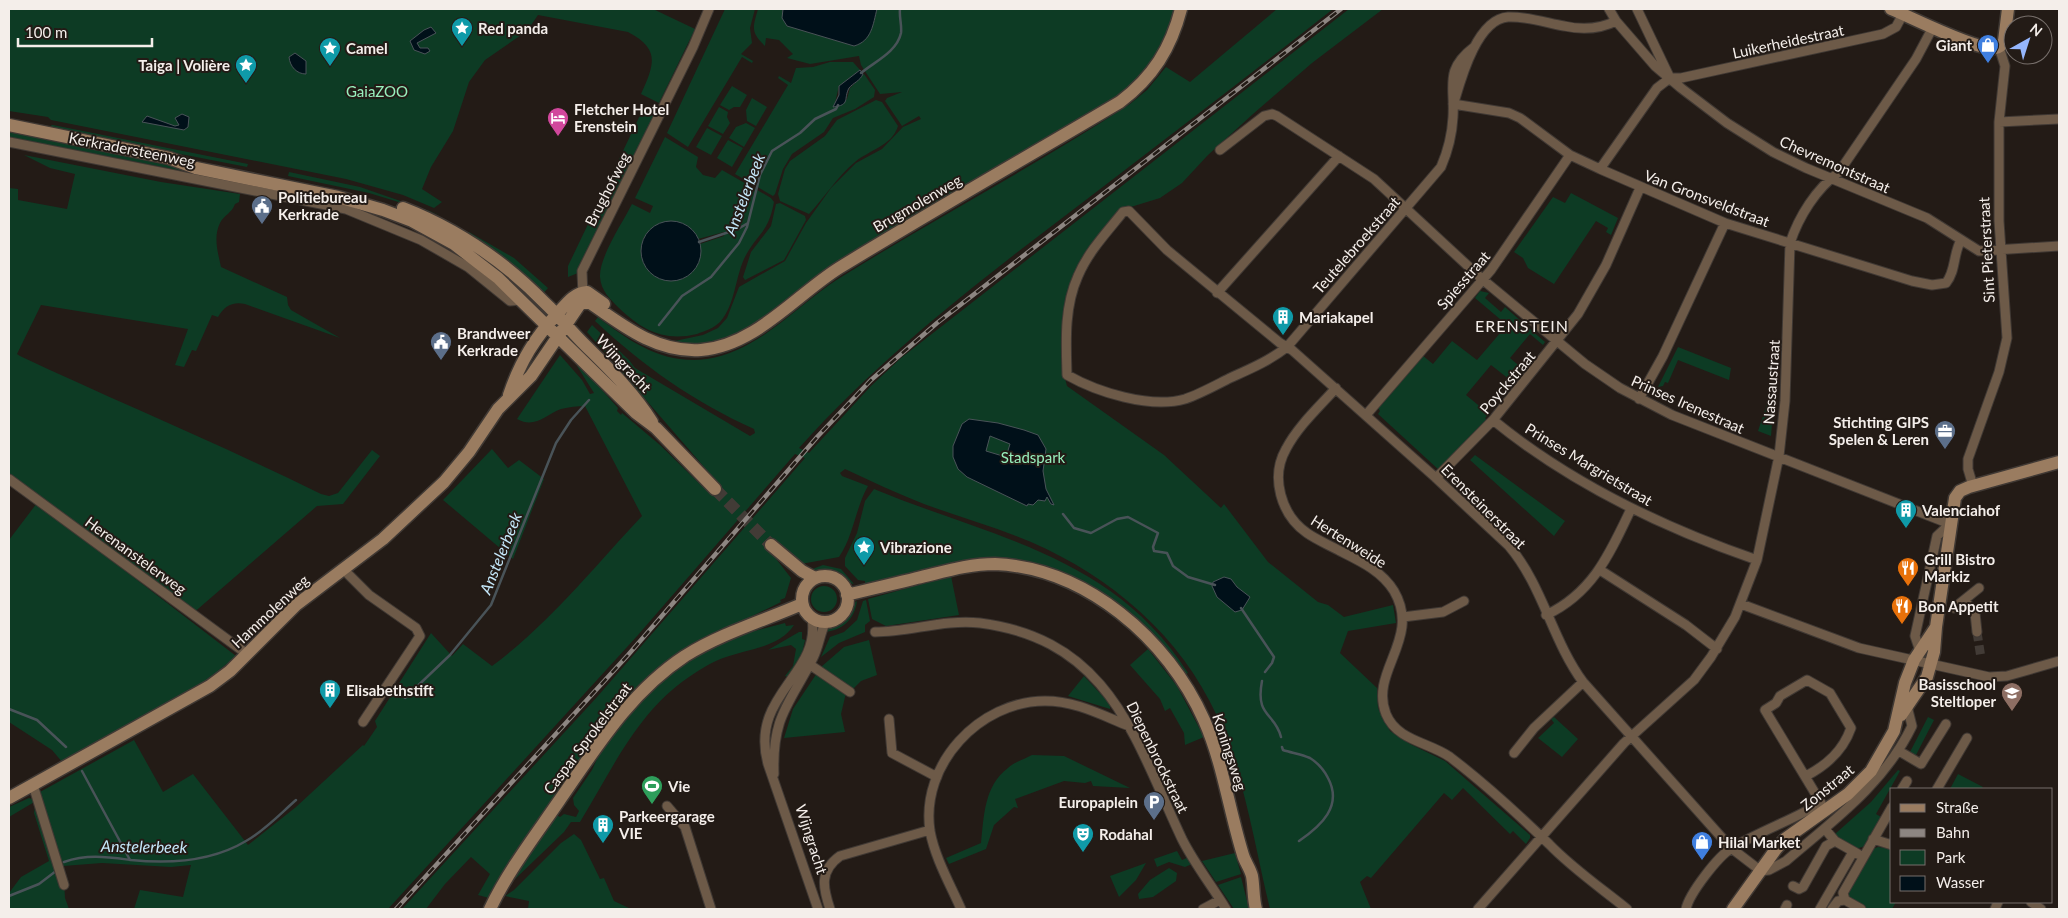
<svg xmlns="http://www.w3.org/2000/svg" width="2068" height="918" font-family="Lato,sans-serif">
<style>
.green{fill:#0d3b24;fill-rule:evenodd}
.water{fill:#001019;stroke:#495358;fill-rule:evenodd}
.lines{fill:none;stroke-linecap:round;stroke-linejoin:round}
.stream{stroke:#495358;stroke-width:2.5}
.street-tunnel{stroke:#423b36;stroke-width:9;stroke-dasharray:9 4.5;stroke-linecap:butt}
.secondary-tunnel{stroke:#423b36;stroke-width:12;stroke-dasharray:12 6;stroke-linecap:butt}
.street-casing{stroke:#403934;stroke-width:11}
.secondary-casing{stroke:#403934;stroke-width:15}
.street{stroke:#6d5a48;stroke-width:9}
.secondary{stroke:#9a7c60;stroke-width:12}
.rail-casing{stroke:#8d8682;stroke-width:4.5}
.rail{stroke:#231b16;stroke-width:2.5;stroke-dasharray:8;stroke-linecap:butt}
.labels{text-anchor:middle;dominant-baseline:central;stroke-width:4;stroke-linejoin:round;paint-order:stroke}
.poi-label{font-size:15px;font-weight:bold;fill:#f4eeea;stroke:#231b16;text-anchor:start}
.street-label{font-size:15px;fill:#f4eeea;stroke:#231b16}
.park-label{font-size:15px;fill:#98f0bd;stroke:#231b16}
.water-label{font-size:16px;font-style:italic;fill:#c5e8fa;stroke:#231b16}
.neighbourhood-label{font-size:16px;letter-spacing:1px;fill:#f4eeea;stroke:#231b16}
</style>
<rect width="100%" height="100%" fill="#231b16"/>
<!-- green -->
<path class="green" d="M9 9H653L695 29 659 103 641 94C654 65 661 49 628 32L538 15 527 31 485 60 469 82 453 131 431 167 422 189 442 202 434 208 403 195 346 179 51 120 48 117 9 111Z
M725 9H755L750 28 752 43 741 54 753 61 752 63 742 57 688 147 667 133Z
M758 9H783L782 15 787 26 854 46C870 41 873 23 877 9H1176C1166 49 1152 64 1124 93L746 330C720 341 698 347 670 342L703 335 718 328 727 318 739 287 785 261 806 223 831 188 856 163 882 149 903 127 921 119 919 116 902 126 885 101 887 98 902 92 880 94 861 65 859 56 810 64 787 58 793 54 779 40 766 38 765 46C750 32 753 27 758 9Z
M1277 9H1333C1253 72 1172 134 1091 196 987 275 886 351 799 448L809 453 871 386 901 358 1349 9H1383L1312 63 1253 114 1208 155 1182 183 1160 198 1121 210 1077 275 1063 371 1067 386 1164 455 1221 508 1224 504 1268 562 1318 602 1328 605 1344 617 1393 605 1396 623 1348 631 1340 653 1377 688 1378 708 1390 731 1410 744 1445 761 1530 835V838L1526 844 1513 831 1510 834 1463 788 1452 800 1444 793 1371 878 1367 876 1360 882 1371 909H1270C1255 848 1244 773 1217 716 1180 635 1111 577 1031 542 996 527 959 517 924 504 896 493 871 481 845 469L840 473 842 476 868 486C855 509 854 535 839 557L801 564 770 551 791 578 785 598 780 600 781 602C741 622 701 639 664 664 624 692 595 737 568 777 541 816 514 856 489 898L478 895 490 874 471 857 445 884 426 909H402L597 697 805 458 795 454 638 635 388 909H134L140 890 183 897 191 865 171 867 102 863 63 866 65 898 69 909H9V893L21 877 49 861 34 813 36 801 9 817V807L29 798 36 800 40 792 134 740 163 792 193 774 248 845 296 807 363 745 364 746 377 727 375 721 431 633 452 656 463 644 492 666C549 624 594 567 642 516L585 406C578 406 569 407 561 409 545 415 535 429 517 419L560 355 582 380 590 394 594 393 577 366 579 364 618 408 617 411 621 415 622 413 660 445 709 493H714L719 486 718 483 587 332 592 325 629 360 635 368 750 436 755 433 754 429C694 402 643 366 595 321L598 317C630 342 664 365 707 359 759 351 796 306 838 279 934 219 1035 166 1130 104L1147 90 1166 67 1190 82Z
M830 62H853L860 70 839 86 834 107 847 99 850 88 864 74 875 90 874 97 855 109 833 118 824 132 792 154 783 169 775 194 773 196 735 174 788 85 778 78 779 76 791 83 796 68 813 67Z
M732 86 747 95 740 107H734L729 110 720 105Z
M752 98 767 107 756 126 747 121 746 110Z
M876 100 882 102 898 126C892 146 869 150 855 162 837 177 825 197 809 214L780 201 778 194 785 169 790 161 825 136 837 120Z
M644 107 656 112 578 273 568 277V266Z
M719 107 728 112 727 117 730 123 723 134 708 126Z
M746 123 755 128 744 147 729 138 736 127Z
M51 125H53L248 164 247 167 53 129Z
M707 128 722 136 711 155 696 147Z
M9 132 244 181V183L9 137Z
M665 137 698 157 696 167 703 175 715 178 722 170 771 198 774 202C768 233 759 232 746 255 735 275 736 304 720 322 714 328 705 331 697 334 664 342 642 330 619 308 610 299 601 291 600 277 599 257 623 222 632 204L650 213 653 206 635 198ZM687 226 698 239 724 232V236L700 244C701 259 696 271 683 279L641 257V247L644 237Z
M728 140 743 148 732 167 717 158Z
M24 155 161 182 240 194 239 202 235 204C232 213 224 215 220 223 213 237 218 253 221 267L287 297 288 305 291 310 340 338 245 304C233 301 224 306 218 317L212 315 196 351 192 350 184 367 175 365 188 329 41 305 17 354 20 356C120 403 222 445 321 494L329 496 338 493 372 450 380 456 343 504 317 506 191 615 9 478V188L18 189V200L67 209 75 174 50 168Z
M289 172 360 187 441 215 369 193 288 176Z
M1571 193 1618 218 1611 235 1606 232 1608 228 1596 221 1554 284 1528 268 1523 258 1514 252 1553 197 1565 203Z
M780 203 805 216 806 220 784 260 745 280 743 277 751 252 771 226 776 204Z
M469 232 514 258 548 288 542 295 468 234Z
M1480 291 1489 293 1485 298 1501 312 1505 307 1545 342 1543 345 1530 334 1510 358 1524 370 1514 383 1491 365 1466 395 1489 414 1485 418 1487 420 1439 470 1378 414 1380 411 1377 407 1422 355 1433 364 1452 341 1477 360 1507 325 1475 298Z
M1678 347 1731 368 1729 380 1678 360 1668 383 1665 382 1663 386 1658 387Z
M1769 398 1774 400 1771 436 1758 431Z
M492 449 508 468 519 460 544 479 513 559 443 500Z
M1475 455 1565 521 1554 536 1470 460Z
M874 489C992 538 1113 555 1188 673L1184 675 1141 624 1016 562 865 584V581L858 580 845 566V558L857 533 865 501Z
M37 503 236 656C187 700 120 730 63 763L52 750 9 722V540Z
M823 565 841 569 854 584 847 582 831 573 807 571Z
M951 576 959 615 886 626 872 619 868 599Z
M811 599a13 13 0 1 1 26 0a13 13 0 1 1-26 0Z
M866 600 870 621 865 625V632L839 643 821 657 830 637 844 632 857 620 863 601Z
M857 601C855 619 842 631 824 632 828 624 837 623 844 617 849 611 851 605 857 601Z
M785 623 786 626 794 625C780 647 749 649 726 657 713 661 701 669 689 677 637 712 612 770 580 822H571L564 832 514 880 555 814 560 817 564 814 576 817 579 811 574 805 573 798 592 770 602 748 646 693 683 664 705 651 746 633Z
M799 632H802V639L805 640 801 658 788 677 785 676 793 666 796 649 791 645 768 650Z
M869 640 877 675 861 681 853 689 821 667 844 647Z
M1148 649 1177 686 1204 737 1185 745 1184 733 1170 708 1165 711 1160 699 1130 665Z
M817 673 846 693 841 714 845 732 784 738 793 709Z
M1084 676 1110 704V709L1068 696Z
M1554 717 1578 739 1562 757 1538 738 1554 723 1551 719Z
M1928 717 1934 720 1916 755 1910 752Z
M1032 755 1064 756 1130 788 1093 786 1091 781 1085 783 1064 781 1015 799 1018 808 1014 807 994 825 986 849 949 864 946 858 981 843C984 816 984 786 1008 768 1014 762 1025 759 1032 755Z
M1898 770 1900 771 1876 814 1881 817 1865 846 1856 849 1841 840 1835 834 1871 802Z
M1958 774 1983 787 1981 789H1950Z
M574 834 581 840 600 879 604 878 614 901 631 909H528L529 901 505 896 514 890 561 843Z
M1878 847 1892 849V902H1896L1892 909H1867L1848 896 1847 893 1873 849Z
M1177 851 1182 860 1189 857 1192 864 1185 867 1169 862 1157 867 1154 859Z
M1235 853 1241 874 1216 882 1202 861Z
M1146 863 1136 880 1119 897 1110 876Z
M1169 868 1177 873 1176 881 1153 897 1139 899 1138 894 1150 880Z
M1241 877 1249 909H1234L1218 885Z"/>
<!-- water -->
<path class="water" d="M783 9H877C873 24 872 41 854 46L787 26 782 18Z
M431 27 436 33 417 43 420 48H428L430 51 425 54 414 50 410 41 424 30Z
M295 53 306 61V74C297 74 290 67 289 57Z
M860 70 863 74C860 81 853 83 849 88 843 99 851 105 833 107L839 95V86Z
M182 114 189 117 188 127 184 130 142 122 147 116 175 126 179 125 175 118Z
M641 251a30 30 0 1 1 60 0a30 30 0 1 1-60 0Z
M969 419 998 423 1024 430 1038 435 1046 449 1043 471 1046 489 1054 505 1051 504 1047 497 1045 501 1038 500 1033 505 1028 504 1027 506 967 477 958 469 953 457V446L962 424ZM990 436 1010 444 1006 457 986 451Z
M1224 577 1231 579 1237 587 1250 597 1242 610 1235 612 1217 597 1212 586 1213 582Z"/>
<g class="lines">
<!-- stream -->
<path class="stream" d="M861 73C874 62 897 52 901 33 902 25 899 17 900 9
M699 242 738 229 748 223
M659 325 682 296 711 277 739 243 747 227 760 175 772 151 800 133 815 119 836 109 838 105
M1063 514 1074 528 1091 533 1117 519 1128 517 1158 533 1153 547 1154 551 1167 553 1173 566 1188 577 1215 585
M1241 608 1274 657 1272 663 1265 672
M1262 681C1255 718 1275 712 1281 737
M405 698 450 655 491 605 556 443 571 420 589 400
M9 709 37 720 66 747
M1282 747 1283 750C1292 753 1301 754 1310 758 1318 763 1324 770 1328 778 1343 806 1321 826 1299 841
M82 771 130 860
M64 862C87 854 107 857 131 860 170 864 211 862 246 841 264 831 280 814 296 800
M9 896 39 884 56 871"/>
<!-- street-tunnel -->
<path class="street-tunnel" d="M1977 632 1981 658"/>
<!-- secondary-tunnel -->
<path class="secondary-tunnel" d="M715 489 771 545"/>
<!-- street casing -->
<g class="street-casing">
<path id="street" d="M1609 9 1616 21 1655 66 1681 88 1727 123 1773 152 1806 168 1927 218 1979 251 2059 246
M1637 9 1670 78
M1474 47C1444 70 1455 85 1453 117 1452 135 1448 151 1441 167L1287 347C1269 361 1250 369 1230 378 1216 385 1200 394 1185 399 1150 409 1097 392 1067 375 1066 342 1064 307 1078 276 1088 252 1107 232 1123 212L1129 211 1167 250 1280 343 1292 350 1436 478 1509 546C1543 586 1552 640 1583 682L1731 848 1761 871 1769 870 1786 861C1834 820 1884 784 1912 726L1907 706
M1455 99C1462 75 1478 19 1508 17 1526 16 1547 23 1564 26 1582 30 1600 29 1616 21
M1453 104 1509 113 1520 118 1570 155 1600 169 1725 223 1912 281 1932 285 1946 283C1956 271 1953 254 1961 240
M1999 122 2059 119
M9 142 346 209 421 240 468 267 510 301 522 300
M1220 150 1264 116 1272 114 1277 116 1374 179 1482 279 1585 364 1620 388 1672 415 1950 524 1937 536 1915 636 1920 651
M1600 169 1657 88 1670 78H1681L1883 34 1896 27 1903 14
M1217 293 1339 156
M583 297 582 271 587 261 693 47 709 9
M1336 388C1319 407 1298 426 1286 449 1270 477 1281 515 1307 533 1317 540 1329 545 1340 551 1360 561 1382 571 1394 591 1422 639 1369 671 1386 714 1397 741 1429 742 1450 757 1484 783 1518 814 1549 844 1572 868 1601 888 1627 909
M1639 399 1663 356 1725 223
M1366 415 1491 270 1570 155
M1493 420C1569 482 1664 528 1757 560
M1436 478 1493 420 1578 314 1606 265 1640 188
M9 479 247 654
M1973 486 1968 469V459L1999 372 2007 338 1999 221V122L2005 66 1999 47
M343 569 369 595 416 628 420 636 363 722
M1600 570 1686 625 1717 649
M1964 600 1975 613 1977 632
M1741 604 1859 648 1989 677 2007 676 2059 661
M1954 608 1979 588
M1546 615C1593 593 1610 553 1631 509
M1403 617 1443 612 1464 601
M812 618C821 676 749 694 768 764L818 909
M875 632C910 632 944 619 980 623 1110 640 1134 737 1182 839 1194 863 1212 886 1226 909
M806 662 850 692
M889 719 892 753 937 777
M1899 751 1921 764 1946 724
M1514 753 1534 728 1583 682
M774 774C772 716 789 705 813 658 819 646 820 633 826 621
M33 785 64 885
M1902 789 1907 781
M1937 789 1967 738
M667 806 685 827 711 909
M1825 829 1835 841 1858 854
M1873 839 1892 845
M1793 886 1799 889 1803 887 1826 846 1835 841
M2031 902 2041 909
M830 909C823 888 819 871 840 856L930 830
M961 909C950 884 935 858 930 831 920 764 980 701 1045 701 1076 701 1101 715 1129 726
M1203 909 1220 900
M1478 909 1624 743 1694 680 1711 657 1735 617 1757 560 1779 456 1785 401 1790 243C1799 216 1816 189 1839 172L1916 59 1933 27
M1686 909C1689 894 1718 856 1732 848 1760 831 1793 820 1821 803L1765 710 1776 703 1780 696 1807 680 1830 693 1851 728C1843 751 1827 765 1806 776
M1785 909 1787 905
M1820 909 1853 852
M1832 909 1838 901 1845 900
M1861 909 1845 900 1843 893 1892 807
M1995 909 1998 902"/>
</g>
<!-- secondary casing -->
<g class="secondary-casing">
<path id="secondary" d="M1891 9C1911 17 1977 51 1995 48 2000 48 2001 45 2004 41L2008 9
M9 125 169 158 196 168 338 197 383 210 412 221 454 244 498 278 636 413 656 428 715 489
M403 208C457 229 505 262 545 303 558 315 569 329 582 342 607 367 633 391 652 422
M509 395C520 362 535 337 559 312 567 303 574 293 587 292L604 304
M771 545 802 571 815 578
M802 599a23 23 0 1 1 46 0a23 23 0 1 1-46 0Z
M847 595C870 589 894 584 917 578 943 572 968 564 995 564 1086 568 1168 639 1204 720 1223 763 1229 810 1243 855 1245 862 1250 868 1252 876 1254 887 1253 898 1256 909
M1901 715 1927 677 1934 652 1936 627 1955 498 1960 491 1969 487 2059 462
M9 798 210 686 230 671 296 605 383 539 444 482 469 452 498 409 531 376 580 304 589 302C623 326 657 353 701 350 755 346 796 295 839 268 932 211 1027 157 1120 102 1153 77 1171 48 1181 9
M490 909C508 871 535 836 559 801 596 748 630 692 685 656 722 633 763 621 802 604
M1733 909 1776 849 1785 839 1848 794 1871 771 1894 731 1905 683 1914 660 1936 627"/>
</g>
<!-- street -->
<use href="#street" class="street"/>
<!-- secondary -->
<use href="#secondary" class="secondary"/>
<!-- rail casing -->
<g class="rail-casing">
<path id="rail" d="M396 909 628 655 818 436 871 380 937 323 1341 9"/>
</g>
<!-- rail -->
<use href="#rail" class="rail"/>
</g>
<!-- icons -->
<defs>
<g id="sight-pin" transform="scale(1.125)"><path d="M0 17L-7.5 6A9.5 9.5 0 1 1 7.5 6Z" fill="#0f9aa8" stroke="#231b16"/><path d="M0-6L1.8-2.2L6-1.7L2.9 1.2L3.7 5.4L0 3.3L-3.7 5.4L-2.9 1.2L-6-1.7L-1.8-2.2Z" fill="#fff"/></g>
<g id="shop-pin" transform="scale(1.125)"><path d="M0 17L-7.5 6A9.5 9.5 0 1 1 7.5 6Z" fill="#3f7fe0" stroke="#231b16"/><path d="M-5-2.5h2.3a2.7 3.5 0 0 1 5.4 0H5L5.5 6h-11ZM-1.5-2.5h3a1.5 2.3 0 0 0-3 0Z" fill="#fff"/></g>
<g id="hotel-pin" transform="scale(1.125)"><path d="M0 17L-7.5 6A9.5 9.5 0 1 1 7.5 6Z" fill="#d1479c" stroke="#231b16"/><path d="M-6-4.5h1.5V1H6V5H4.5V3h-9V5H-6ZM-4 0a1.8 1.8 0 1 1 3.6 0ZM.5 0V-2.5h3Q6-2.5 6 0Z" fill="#fff"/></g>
<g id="civic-pin" transform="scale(1.125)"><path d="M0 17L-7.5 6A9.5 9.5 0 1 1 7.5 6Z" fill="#5c6f8a" stroke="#231b16"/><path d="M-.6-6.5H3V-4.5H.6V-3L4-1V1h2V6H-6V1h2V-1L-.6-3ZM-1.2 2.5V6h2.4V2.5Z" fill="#fff"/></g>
<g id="building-pin" transform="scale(1.125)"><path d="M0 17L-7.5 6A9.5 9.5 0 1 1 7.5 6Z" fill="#0f9aa8" stroke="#231b16"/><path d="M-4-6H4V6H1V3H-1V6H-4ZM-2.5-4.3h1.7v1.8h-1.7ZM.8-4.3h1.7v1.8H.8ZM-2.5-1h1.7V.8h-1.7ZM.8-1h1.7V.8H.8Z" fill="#fff"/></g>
<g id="office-pin" transform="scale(1.125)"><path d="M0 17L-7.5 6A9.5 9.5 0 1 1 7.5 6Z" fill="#5c6f8a" stroke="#231b16"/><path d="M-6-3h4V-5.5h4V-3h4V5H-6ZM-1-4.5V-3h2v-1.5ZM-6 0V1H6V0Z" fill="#fff"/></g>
<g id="restaurant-pin" transform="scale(1.125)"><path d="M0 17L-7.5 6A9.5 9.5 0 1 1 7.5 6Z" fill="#e8710a" stroke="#231b16"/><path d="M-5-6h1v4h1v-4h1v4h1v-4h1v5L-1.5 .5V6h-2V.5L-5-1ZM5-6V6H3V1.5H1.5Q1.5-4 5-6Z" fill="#fff"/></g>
<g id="school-pin" transform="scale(1.125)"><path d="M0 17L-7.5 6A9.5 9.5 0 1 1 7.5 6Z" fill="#8d6e63" stroke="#231b16"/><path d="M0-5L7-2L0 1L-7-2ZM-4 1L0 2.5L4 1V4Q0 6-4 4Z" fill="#fff"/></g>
<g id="stadium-pin" transform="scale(1.125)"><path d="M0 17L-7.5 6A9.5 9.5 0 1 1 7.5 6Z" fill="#2e9e5b" stroke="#231b16"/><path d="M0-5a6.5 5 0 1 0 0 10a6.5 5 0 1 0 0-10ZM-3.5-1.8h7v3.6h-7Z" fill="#fff"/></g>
<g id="parking-pin" transform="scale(1.125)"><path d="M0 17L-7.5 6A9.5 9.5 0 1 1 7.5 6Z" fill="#5c6f8a" stroke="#231b16"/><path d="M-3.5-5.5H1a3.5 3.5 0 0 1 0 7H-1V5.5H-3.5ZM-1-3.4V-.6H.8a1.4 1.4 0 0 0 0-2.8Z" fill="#fff"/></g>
<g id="theatre-pin" transform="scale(1.125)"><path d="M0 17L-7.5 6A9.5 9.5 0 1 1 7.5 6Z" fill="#0f9aa8" stroke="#231b16"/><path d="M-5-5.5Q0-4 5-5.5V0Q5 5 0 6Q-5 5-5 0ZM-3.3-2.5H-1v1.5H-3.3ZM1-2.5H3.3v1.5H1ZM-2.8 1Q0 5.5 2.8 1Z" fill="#fff"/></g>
</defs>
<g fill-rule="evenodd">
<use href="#sight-pin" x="462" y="28"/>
<use href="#shop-pin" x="1988" y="45"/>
<use href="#sight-pin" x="330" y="48"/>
<use href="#sight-pin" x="246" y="65"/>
<use href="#hotel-pin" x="558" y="118"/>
<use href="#civic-pin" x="262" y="206"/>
<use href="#building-pin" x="1283" y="317"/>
<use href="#civic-pin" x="441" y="342"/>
<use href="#office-pin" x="1945" y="431"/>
<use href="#building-pin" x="1906" y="510"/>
<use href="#sight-pin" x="864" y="547"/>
<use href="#restaurant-pin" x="1908" y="568"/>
<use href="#restaurant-pin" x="1902" y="606"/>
<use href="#building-pin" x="330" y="690"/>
<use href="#school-pin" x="2012" y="693"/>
<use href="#stadium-pin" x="652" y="786"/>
<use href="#parking-pin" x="1154" y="802"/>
<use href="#building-pin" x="603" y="825"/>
<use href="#theatre-pin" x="1083" y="834"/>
<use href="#shop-pin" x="1702" y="842"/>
</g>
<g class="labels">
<!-- poi labels -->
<g class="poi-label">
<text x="478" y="28">Red panda</text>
<text x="1972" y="45" text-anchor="end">Giant</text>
<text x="346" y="48">Camel</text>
<text x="230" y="65" text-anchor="end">Taiga | Volière</text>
<text x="574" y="109">Fletcher Hotel<tspan x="574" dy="17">Erenstein</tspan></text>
<text x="278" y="197">Politiebureau<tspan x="278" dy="17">Kerkrade</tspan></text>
<text x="1299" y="317">Mariakapel</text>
<text x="457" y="333">Brandweer<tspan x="457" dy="17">Kerkrade</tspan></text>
<text x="1929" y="422" text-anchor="end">Stichting GIPS<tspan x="1929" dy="17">Spelen &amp; Leren</tspan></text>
<text x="1922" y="510">Valenciahof</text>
<text x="880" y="547">Vibrazione</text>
<text x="1924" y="559">Grill Bistro<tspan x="1924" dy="17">Markiz</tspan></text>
<text x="1918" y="606">Bon Appetit</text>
<text x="1996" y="684" text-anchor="end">Basisschool<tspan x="1996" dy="17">Steltloper</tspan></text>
<text x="346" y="690">Elisabethstift</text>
<text x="668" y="786">Vie</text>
<text x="1138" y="802" text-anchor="end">Europaplein</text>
<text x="619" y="816">Parkeergarage<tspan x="619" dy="17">VIE</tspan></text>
<text x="1099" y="834">Rodahal</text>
<text x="1718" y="842">Hilal Market</text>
</g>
<!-- street labels -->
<g class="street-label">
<text transform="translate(1788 41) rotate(-12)">Luikerheidestraat</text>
<text transform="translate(132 149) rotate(11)">Kerkradersteenweg</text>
<text transform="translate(1835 164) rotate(24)">Chevremontstraat</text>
<text transform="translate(607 189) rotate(-63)">Brughofweg</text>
<text transform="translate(1707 198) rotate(21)">Van Gronsveldstraat</text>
<text transform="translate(917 203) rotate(-30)">Brugmolenweg</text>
<text transform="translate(1356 245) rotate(-49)">Teutelebroekstraat</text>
<text transform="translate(1986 250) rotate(-93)">Sint Pieterstraat</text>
<text transform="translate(1463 280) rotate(-49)">Spiesstraat</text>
<text transform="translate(624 363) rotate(47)">Wijngracht</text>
<text transform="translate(1507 382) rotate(-50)">Poyckstraat</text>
<text transform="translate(1771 382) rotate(-86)">Nassaustraat</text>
<text transform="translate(1688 404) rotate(24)">Prinses Irenestraat</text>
<text transform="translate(1589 464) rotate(31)">Prinses Margrietstraat</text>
<text transform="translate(1484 506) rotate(45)">Erensteinerstraat</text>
<text transform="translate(1349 541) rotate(32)">Hertenweide</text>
<text transform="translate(136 555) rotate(36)">Herenanstelerweg</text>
<text transform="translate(270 611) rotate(-43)">Hammolenweg</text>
<text transform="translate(587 738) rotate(-53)">Caspar Sprokelstraat</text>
<text transform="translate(1230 752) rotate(72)">Koningsweg</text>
<text transform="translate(1158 757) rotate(64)">Diepenbrockstraat</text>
<text transform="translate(1827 787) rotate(-39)">Zonstraat</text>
<text transform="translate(812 839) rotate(72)">Wijngracht</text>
</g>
<!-- park labels -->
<g class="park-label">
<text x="377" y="91">GaiaZOO</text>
<text x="1033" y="457">Stadspark</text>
</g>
<!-- water labels -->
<g class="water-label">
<text transform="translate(744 194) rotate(-69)">Anstelerbeek</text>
<text transform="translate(500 553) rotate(-68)">Anstelerbeek</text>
<text transform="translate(144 846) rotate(1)">Anstelerbeek</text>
</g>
<!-- neighbourhood labels -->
<g class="neighbourhood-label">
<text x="1522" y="325">ERENSTEIN</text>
</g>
</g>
<!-- border -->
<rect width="2068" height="918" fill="none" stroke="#f4eeea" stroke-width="20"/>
<!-- legend -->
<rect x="1890" y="788" width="162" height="115" fill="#231b16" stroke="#776f6b"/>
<rect x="1900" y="804" width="25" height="8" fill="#9a7c60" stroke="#776f6b"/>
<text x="1936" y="813" font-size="15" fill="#f4eeea">Straße</text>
<rect x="1900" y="829" width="25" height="8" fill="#8d8682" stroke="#776f6b"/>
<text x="1936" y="838" font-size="15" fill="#f4eeea">Bahn</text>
<rect x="1900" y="850" width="25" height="15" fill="#0d3b24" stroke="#776f6b"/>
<text x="1936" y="863" font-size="15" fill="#f4eeea">Park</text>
<rect x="1900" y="876" width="25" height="15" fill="#001019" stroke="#776f6b"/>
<text x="1936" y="888" font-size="15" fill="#f4eeea">Wasser</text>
<!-- north arrow -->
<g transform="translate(2028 40) rotate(39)"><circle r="24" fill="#231b16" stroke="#776f6b"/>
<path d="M0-4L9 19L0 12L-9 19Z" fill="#95b6fd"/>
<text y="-8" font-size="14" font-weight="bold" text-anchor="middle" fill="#f4eeea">N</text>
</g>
<!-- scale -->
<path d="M18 38v8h134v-8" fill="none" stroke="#f4eeea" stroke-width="2.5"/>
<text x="25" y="38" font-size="15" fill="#f4eeea" stroke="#231b16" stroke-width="4" paint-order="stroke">100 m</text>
</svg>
